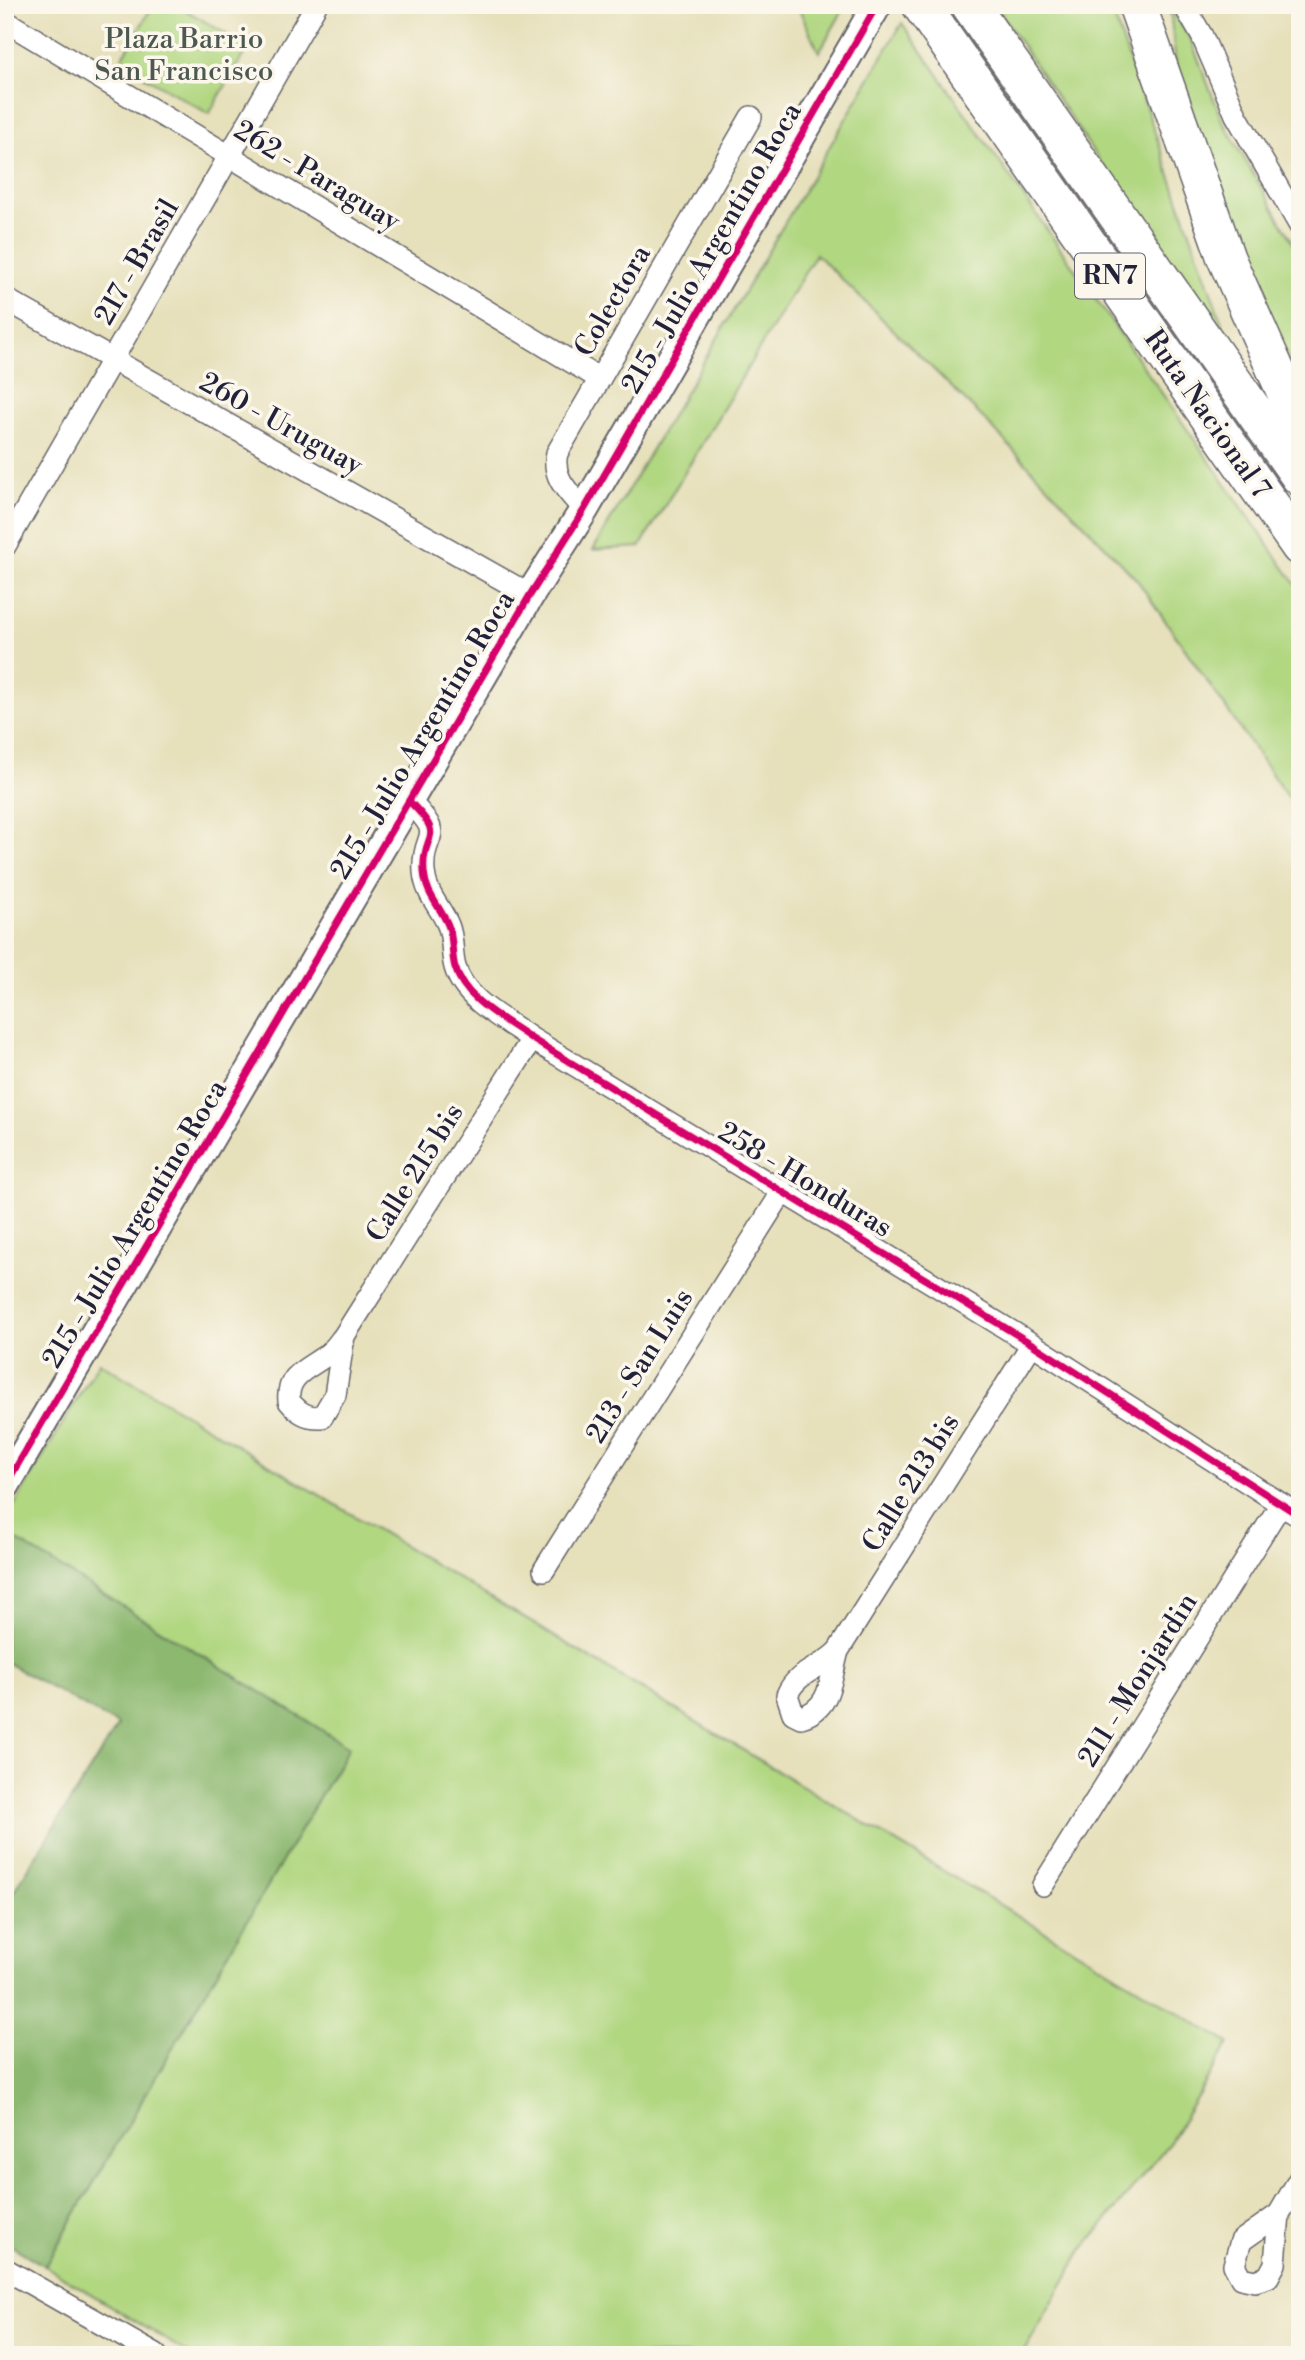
<svg xmlns="http://www.w3.org/2000/svg" width="1305" height="2360" font-family="'Libre Bodoni',serif">
<style>
.green{fill:#b1d781;stroke:#6a7c5e;stroke-width:2}
.forest{fill:#8cb86f;stroke:#576d55;stroke-width:2}
.lines{fill:none;stroke-linecap:round;stroke-linejoin:round}
.street-casing{stroke:#676468;stroke-width:24}
.secondary-casing{stroke:#676468;stroke-width:32}
.highway-casing{stroke:#676468;stroke-width:40}
.street{stroke:#fff;stroke-width:21}
.secondary{stroke:#fff;stroke-width:28}
.highway{stroke:#fff;stroke-width:37}
.cycleway-casing{stroke:#fbf7ec;stroke-width:11}
.cycleway{stroke:#d6006c;stroke-width:7}
.labels{text-anchor:middle;dominant-baseline:central;stroke-width:7;stroke-linejoin:round;paint-order:stroke}
.shield{fill:#fbf7ec;stroke:#636270;stroke-width:2}
.shield-label{font-size:26px;font-weight:bold;fill:#22223b}
.park-label{font-size:28px;fill:#4d5850;stroke:#fbf7ec}
.street-label{font-size:28px;fill:#22223b;stroke:#fbf7ec}
</style>
<rect width="100%" height="100%" fill="#fbf7ec"/>
<filter id="ink" filterUnits="userSpaceOnUse"><feTurbulence type="fractalNoise" baseFrequency=".0143" numOctaves="2"/><feDisplacementMap in="SourceGraphic" scale="14" xChannelSelector="R" yChannelSelector="G"/><feConvolveMatrix kernelMatrix="1 2 1 2 8 2 1 2 1" color-interpolation-filters="sRGB"/></filter>
<filter id="wash" filterUnits="userSpaceOnUse"><feTurbulence type="fractalNoise" baseFrequency=".00686" numOctaves="4" result="noise"/><feDisplacementMap in="SourceGraphic" scale="28" xChannelSelector="R" yChannelSelector="G"/><feGaussianBlur stdDeviation="1.57" result="paint"/><feColorMatrix in="noise" values="0 0 0 0 0 0 0 0 0 0 0 0 0 0 0 0 0 1.4 0 .05"/><feComposite in="paint" operator="in"/></filter>
<g filter="url(#wash)">
<rect width="100%" height="100%" fill="#e6e0bb"/>
<!-- green -->
<path class="green" d="M153 5H177L248 47 209 114 120 62Z
M797 5H846L819 52Z
M995 5H1110L1237 366Z
M1170 9 1190 38 1222 120 1300 254V388L1221 201 1176 65Z
M902 23 1300 590V815L1137 580 982 417 816 254 640 547 593 550Z
M99 1362 1229 2043 1170 2142 1081 2252 1022 2355H191L45 2266 349 1747 5 1533V1521Z"/>
<!-- forest -->
<path class="forest" d="M5 1533 349 1747 45 2266 5 2242V1905L118 1725 5 1662Z"/>
</g>
<g filter="url(#ink)">
<g class="lines">
<!-- street casing -->
<g class="street-casing">
<path id="street" d="M1184 5 1202 36 1236 115 1300 226
M5 21 600 379
M5 299 530 595
M584 510C569 492 551 478 557 453L751 117
M5 546 316 5
M409 801C449 841 421 830 424 872 426 895 440 906 448 925 454 939 451 954 455 967 464 1000 506 1020 532 1039L1032 1344 1300 1516
M344 1336 335 1395 322 1417C307 1418 299 1413 289 1401 286 1373 311 1368 329 1353 335 1349 339 1342 344 1336L532 1039
M544 1570 783 1191
M838 1651C830 1678 832 1709 801 1717L793 1713 787 1695C797 1671 821 1669 838 1651L1032 1344
M1043 1885 1281 1504
M1279 2214 1275 2264 1268 2277 1255 2281 1241 2278 1234 2265 1241 2241 1279 2214 1300 2178
M5 2269 156 2355"/>
</g>
<!-- secondary casing -->
<g class="secondary-casing">
<path id="secondary" d="M5 1486 530 595 584 510 877 5"/>
</g>
<!-- highway casing -->
<g class="highway-casing">
<path id="highway" d="M921 5 1300 547
M970 5 1300 477
M1137 5 1226 258 1300 425"/>
</g>
<!-- street -->
<use href="#street" class="street"/>
<!-- secondary -->
<use href="#secondary" class="secondary"/>
<!-- highway -->
<use href="#highway" class="highway"/>
<!-- cycleway casing -->
<g class="cycleway-casing">
<path id="cycleway" d="M409 801C449 841 421 830 424 872 426 895 440 906 448 925 454 939 451 954 455 967 464 1000 506 1020 532 1039L1032 1344 1300 1516
M5 1486 530 595 584 510 877 5"/>
</g>
<!-- cycleway -->
<use href="#cycleway" class="cycleway"/>
</g>
</g>
<g class="labels">
<!-- shield labels -->
<rect class="shield" x="1075" y="253.5" width="70" height="45" rx="5"/>
<g class="shield-label">
<text x="1110" y="276">RN7</text>
</g>
<!-- park labels -->
<g class="park-label">
<text x="184" y="39">Plaza Barrio<tspan x="184" dy="32">San Francisco</tspan></text>
</g>
<!-- street labels -->
<g class="street-label">
<text transform="translate(317 176) rotate(31)">262 - Paraguay</text>
<text transform="translate(712 248) rotate(-60)">215 - Julio Argentino Roca</text>
<text transform="translate(137 262) rotate(-60)">217 - Brasil</text>
<text transform="translate(613 301) rotate(-60)">Colectora</text>
<text transform="translate(1207 414) rotate(55)">Ruta Nacional 7</text>
<text transform="translate(281 424) rotate(29)">260 - Uruguay</text>
<text transform="translate(423 735) rotate(-59)">215 - Julio Argentino Roca</text>
<text transform="translate(415 1173) rotate(-58)">Calle 215 bis</text>
<text transform="translate(805 1180) rotate(31)">258 - Honduras</text>
<text transform="translate(135 1224) rotate(-59)">215 - Julio Argentino Roca</text>
<text transform="translate(640 1366) rotate(-58)">213 - San Luis</text>
<text transform="translate(911 1483) rotate(-58)">Calle 213 bis</text>
<text transform="translate(1138 1680) rotate(-58)">211 - Monjardin</text>
</g>
</g>
<!-- margin -->
<rect width="1305" height="2360" fill="none" stroke="#fbf7ec" stroke-width="28"/>
</svg>
